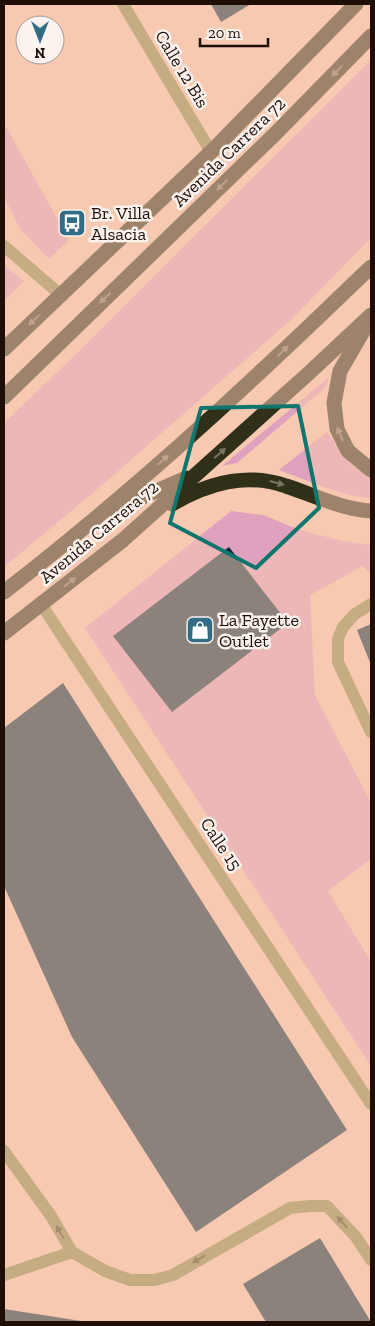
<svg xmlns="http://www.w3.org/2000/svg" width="375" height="1326" font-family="'Zilla Slab',serif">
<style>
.green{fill:#dfa1be}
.building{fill:#072d3c}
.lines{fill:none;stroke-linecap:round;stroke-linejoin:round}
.lane{stroke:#888949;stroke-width:12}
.street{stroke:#888949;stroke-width:12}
.highway{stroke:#303019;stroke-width:15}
.oneway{fill:#777464}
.oneway2{fill:#483f21}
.marked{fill:none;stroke:#0f766e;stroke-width:4;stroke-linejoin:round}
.labels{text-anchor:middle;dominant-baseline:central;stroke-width:5;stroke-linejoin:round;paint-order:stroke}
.street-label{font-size:18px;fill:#1e0e06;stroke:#fcf3ee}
.poi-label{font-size:18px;fill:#1e0e06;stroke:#fcf3ee;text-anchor:start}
</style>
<rect width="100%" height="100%" fill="#f7c9b0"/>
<!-- green -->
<path class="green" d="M371 60V238L291 320 100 487 4 567V423L76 354Z
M4 123 69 240 49 259 20 229 4 196Z
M4 265 24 281 4 301Z
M329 377 326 387 237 463 222 466Z
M327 432 350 464 371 477V498C339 495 309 481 279 470Z
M231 511 263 515 297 529 342 541 371 545V574L363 566 310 595 315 695 371 803V859L328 891 371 962V1066L85 628Z"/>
<!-- building -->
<path class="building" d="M211 4H251L221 22Z
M229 547 288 623 172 712 113 636Z
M371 624V665L357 630Z
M63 683 347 1130 196 1232 72 1037 4 886V728Z
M320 1238 371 1322H266L243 1284Z
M4 1309 81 1321V1322H4Z"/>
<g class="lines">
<!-- lane -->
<path class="lane" d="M4 246 61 295
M371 604 355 614 343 627 338 639V662L371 732
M4 1151 51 1216 72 1252 105 1271 130 1280H154L173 1275 290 1208 310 1206H327L356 1237 371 1260
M4 1275 72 1252"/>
<!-- street -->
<path class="street" d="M123 4 211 152
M41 604 371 1104"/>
<!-- highway -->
<path class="highway" d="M365 328 340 371 334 403 337 429 348 451 371 470
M4 349 211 152 356 4
M4 397 276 133 371 36
M172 504C208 483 246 472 286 486 314 495 341 509 371 511
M113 510 186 478
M4 592C97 520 186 442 272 361 306 330 338 298 371 267
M4 633 123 540 309 373 371 315"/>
</g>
<!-- one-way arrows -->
<defs><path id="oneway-solid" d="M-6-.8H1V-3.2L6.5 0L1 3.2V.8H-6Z" transform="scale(1.25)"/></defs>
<g class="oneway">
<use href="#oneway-solid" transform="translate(337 71) rotate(134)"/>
<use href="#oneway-solid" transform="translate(222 185) rotate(136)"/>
<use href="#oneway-solid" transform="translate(105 298) rotate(136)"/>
<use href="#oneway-solid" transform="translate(34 320) rotate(137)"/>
<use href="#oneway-solid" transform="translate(283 351) rotate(-44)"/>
<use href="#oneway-solid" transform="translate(340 434) rotate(-113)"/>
<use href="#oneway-solid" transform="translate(220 453) rotate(-41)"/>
<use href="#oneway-solid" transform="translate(163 460) rotate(-41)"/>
<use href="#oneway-solid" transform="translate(277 483) rotate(15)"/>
<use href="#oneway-solid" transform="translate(70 582) rotate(-38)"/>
</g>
<g class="oneway2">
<use href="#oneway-solid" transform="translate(342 1222) rotate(-133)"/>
<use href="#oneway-solid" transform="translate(60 1232) rotate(-121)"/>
<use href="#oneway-solid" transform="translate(199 1259) rotate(150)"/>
</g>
<!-- marked area -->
<path d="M0 0H375V1326H0ZM298 406 319 508 256 568 170 523 201 408Z" fill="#f7c9b0" fill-opacity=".55" fill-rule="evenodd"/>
<path class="marked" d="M298 406 319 508 256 568 170 523 201 408Z"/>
<!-- icons -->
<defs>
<g id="bus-square" transform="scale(1.4375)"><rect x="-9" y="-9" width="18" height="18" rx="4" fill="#326c85" stroke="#fcf3ee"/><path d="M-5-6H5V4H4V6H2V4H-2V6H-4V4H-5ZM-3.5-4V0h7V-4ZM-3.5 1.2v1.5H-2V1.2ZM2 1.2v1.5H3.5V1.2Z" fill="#fff"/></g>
<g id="shop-square" transform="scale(1.4375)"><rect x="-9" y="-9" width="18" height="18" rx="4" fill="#326c85" stroke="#fcf3ee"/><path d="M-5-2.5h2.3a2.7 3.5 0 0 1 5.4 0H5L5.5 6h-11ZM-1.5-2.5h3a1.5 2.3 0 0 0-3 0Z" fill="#fff"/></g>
</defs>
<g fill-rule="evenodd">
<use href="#bus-square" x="72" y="223"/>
<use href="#shop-square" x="200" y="630"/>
</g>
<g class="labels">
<!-- street labels -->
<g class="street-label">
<text transform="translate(182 69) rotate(59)">Calle 12 Bis</text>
<text transform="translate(229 152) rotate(-44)">Avenida Carrera 72</text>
<text transform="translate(99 532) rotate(-40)">Avenida Carrera 72</text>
<text transform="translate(221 844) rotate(56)">Calle 15</text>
</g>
<!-- poi labels -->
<g class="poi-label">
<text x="91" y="213">Br. Villa<tspan x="91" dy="21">Alsacia</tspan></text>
<text x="219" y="620">La Fayette<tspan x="219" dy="21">Outlet</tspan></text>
</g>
</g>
<!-- border -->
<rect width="375" height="1326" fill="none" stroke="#1e0e06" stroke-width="10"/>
<!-- north arrow -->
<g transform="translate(40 40) rotate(180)"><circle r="24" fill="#fcf3ee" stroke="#a39791"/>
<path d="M0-4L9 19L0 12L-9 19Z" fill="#326c85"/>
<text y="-8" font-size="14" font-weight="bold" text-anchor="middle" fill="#1e0e06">N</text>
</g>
<!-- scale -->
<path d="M200 38v8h68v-8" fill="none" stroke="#1e0e06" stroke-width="2.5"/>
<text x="208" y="38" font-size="15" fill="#1e0e06" stroke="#fcf3ee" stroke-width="4" paint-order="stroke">20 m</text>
</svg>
